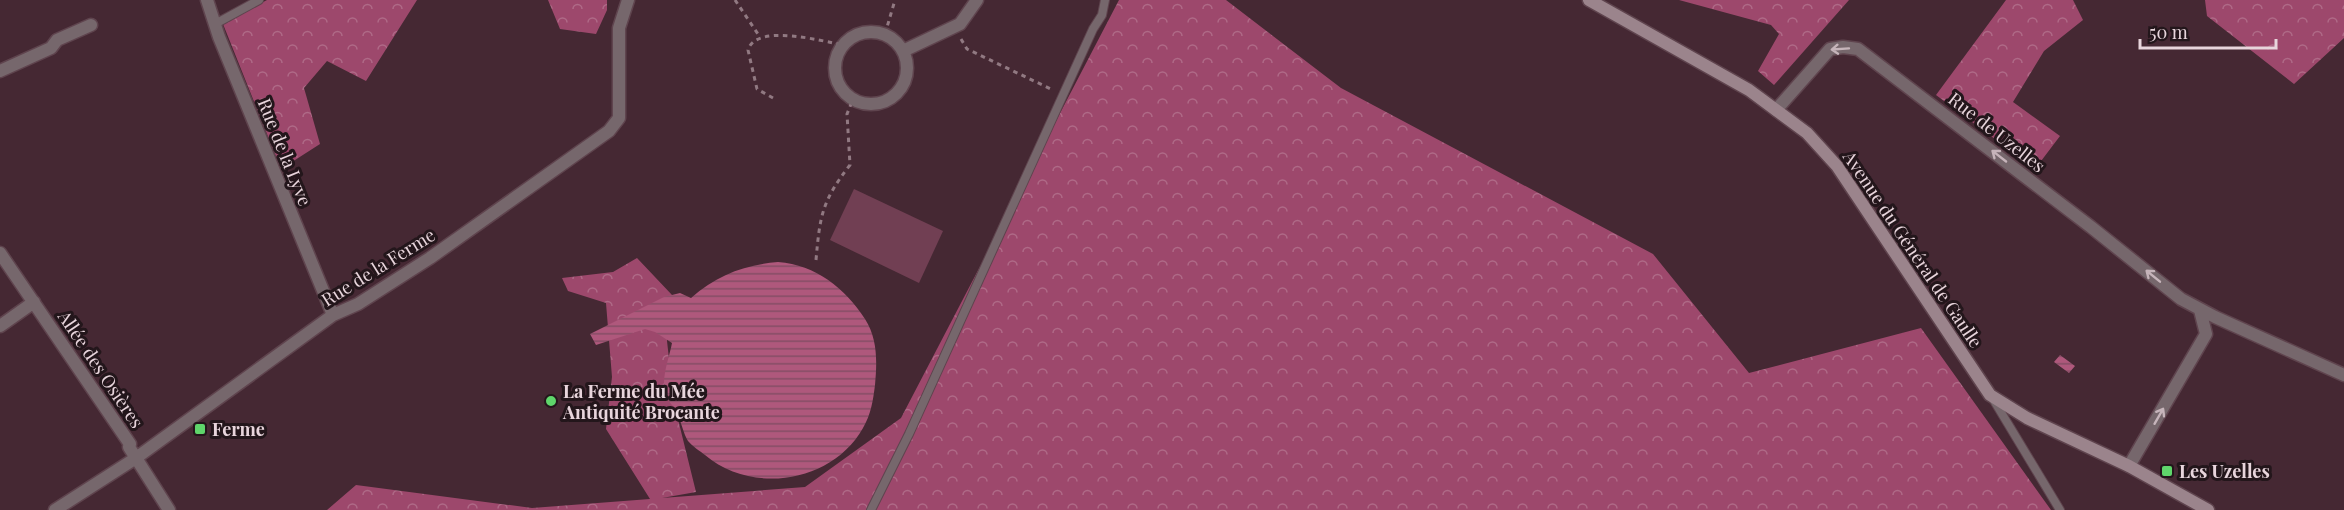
<svg xmlns="http://www.w3.org/2000/svg" width="2344" height="510" font-family="'Playfair Display',serif">
<style>
.forest{fill:url(#forest-crowns)}
.pitch{fill:#713f53}
.water{fill:url(#water-rules)}
.lines{fill:none;stroke-linecap:round;stroke-linejoin:round}
.lane-casing{stroke:#5f444e;stroke-width:10}
.street-casing{stroke:#5f444e;stroke-width:15}
.secondary-casing{stroke:#5f444e;stroke-width:15}
.path{stroke:#917982;stroke-width:3;stroke-dasharray:4.5 4.5;stroke-linecap:butt}
.lane{stroke:#76676c;stroke-width:8}
.street{stroke:#76676c;stroke-width:12}
.secondary{stroke:#9b848c;stroke-width:12}
.oneway{stroke:#c6b4ba}
.poi-dot{fill:#5fd56b;stroke:#23161b;stroke-width:2}
.labels{text-anchor:middle;dominant-baseline:central;stroke-width:6;stroke-linejoin:round;paint-order:stroke}
.street-label{font-size:18px;fill:#e8d5dc;stroke:#23161b}
.poi-label{font-size:18px;font-weight:bold;fill:#e8d5dc;stroke:#23161b;text-anchor:start}
</style>
<defs>
<pattern id="forest-crowns" width="20" height="18" patternUnits="userSpaceOnUse" patternTransform="scale(1.5)"><rect width="20" height="18" fill="#9d486c"/><path d="M2 6a3 3 0 1 1 6 0M12 15a3 3 0 1 1 6 0" fill="none" stroke="#af6a87"/></pattern>
<pattern id="water-rules" width="6" height="5" patternUnits="userSpaceOnUse" patternTransform="scale(1.5)"><rect width="6" height="5" fill="#af587c"/><path d="M0 2.5h6" fill="none" stroke="#854e65"/></pattern>
</defs>
<rect width="100%" height="100%" fill="#452833"/>
<!-- forest -->
<path class="forest" d="M267 0H417L366 81 327 61 304 88 320 144 281 169 223 24Z
M548 0H607V10L596 34 560 29Z
M1119 0H1226L1341 88 1653 254 1749 373 1921 328 2051 510H327L356 485 532 508 650 499 606 429 612 377 606 303 568 291 562 278 613 272 637 258 672 295 667 341 674 403 696 492 662 498 805 487 901 418Z
M1679 0H1849L1774 85 1758 71 1779 34 1771 25Z
M2006 0H2073L2083 20 2044 51 2013 102 2060 136 2035 169 1936 95Z
M2205 0H2344V38L2294 84 2207 16Z"/>
<!-- pitch -->
<path class="pitch" d="M854 189 943 231 919 283 830 240Z"/>
<!-- water -->
<path class="water" d="M778 262C816 265 845 288 865 319 878 339 877 363 875 385 873 401 871 414 863 428 832 483 752 495 705 455 700 451 692 446 688 441 684 435 680 419 677 411 674 406 668 402 666 396 660 380 669 359 672 343L655 332 645 329 596 345 590 334 664 297 680 293 691 298C717 275 744 265 778 262Z
M2060 355 2075 366 2069 373 2054 362Z"/>
<g class="lines">
<!-- lane casing -->
<g class="lane-casing">
<path id="lane" d="M215 24 259 0
M1993 399 2060 510
M871 510 909 434 1093 29 1102 15 1105 0"/>
</g>
<!-- street casing -->
<g class="street-casing">
<path id="street" d="M207 0 219 37 333 315
M835 68a36 36 0 1 1 72 0a36 36 0 1 1-72 0Z
M903 51 960 24 977 0
M0 71 51 48 57 40 91 25
M1776 110 1830 49 1843 47 1858 49 2091 227 2181 299 2215 317 2344 375
M0 253 130 444 129 447 169 510
M0 326 34 302
M2129 466 2206 334 2200 310
M55 510 136 458 333 315 358 304 430 258 609 131 619 118V28L628 0"/>
</g>
<!-- secondary casing -->
<g class="secondary-casing">
<path id="secondary" d="M1589 0 1749 90 1807 133 1837 166 1990 395 2027 418 2129 466 2208 510"/>
</g>
<!-- path -->
<path class="path" d="M735 0 760 37
M885 34 895 0
M961 39 967 49 1053 90
M773 98 757 89 748 50C756 23 822 41 843 45
M816 260C820 215 822 201 850 165L847 114 853 99"/>
<!-- lane -->
<use href="#lane" class="lane"/>
<!-- street -->
<use href="#street" class="street"/>
<!-- secondary -->
<use href="#secondary" class="secondary"/>
</g>
<!-- one-way arrows -->
<defs><path id="oneway-shaft" d="M-6 0H5M1.5-3L5.5 0L1.5 3" fill="none" stroke-width="1.6" stroke-linecap="round" stroke-linejoin="round" transform="scale(1.5)"/></defs>
<g class="oneway">
<use href="#oneway-shaft" transform="translate(1840 49) rotate(176)"/>
<use href="#oneway-shaft" transform="translate(1999 156) rotate(-142)"/>
<use href="#oneway-shaft" transform="translate(2153 276) rotate(-141)"/>
<use href="#oneway-shaft" transform="translate(2159 416) rotate(-60)"/>
</g>
<!-- markers -->
<g class="poi-dot">
<circle cx="551" cy="401" r="6"/>
<rect x="194" y="423" width="12" height="12" rx="3"/>
<rect x="2161" y="465" width="12" height="12" rx="3"/>
</g>
<g class="labels">
<!-- street labels -->
<g class="street-label">
<text transform="translate(1997 132) rotate(38)">Rue de Uzelles</text>
<text transform="translate(285 152) rotate(68)">Rue de la Lyve</text>
<text transform="translate(1913 249) rotate(56)">Avenue du Général de Gaulle</text>
<text transform="translate(378 267) rotate(-32)">Rue de la Ferme</text>
<text transform="translate(101 369) rotate(56)">Allée des Osières</text>
</g>
<!-- poi labels -->
<g class="poi-label">
<text x="563" y="391">La Ferme du Mée<tspan x="563" dy="21">Antiquité Brocante</tspan></text>
<text x="212" y="429">Ferme</text>
<text x="2179" y="471">Les Uzelles</text>
</g>
</g>
<!-- scale -->
<path d="M2140 39v9h136v-9" fill="none" stroke="#e8d5dc" stroke-width="3"/>
<text x="2149" y="39" font-size="18" fill="#e8d5dc" stroke="#23161b" stroke-width="4.5" paint-order="stroke">50 m</text>
</svg>
